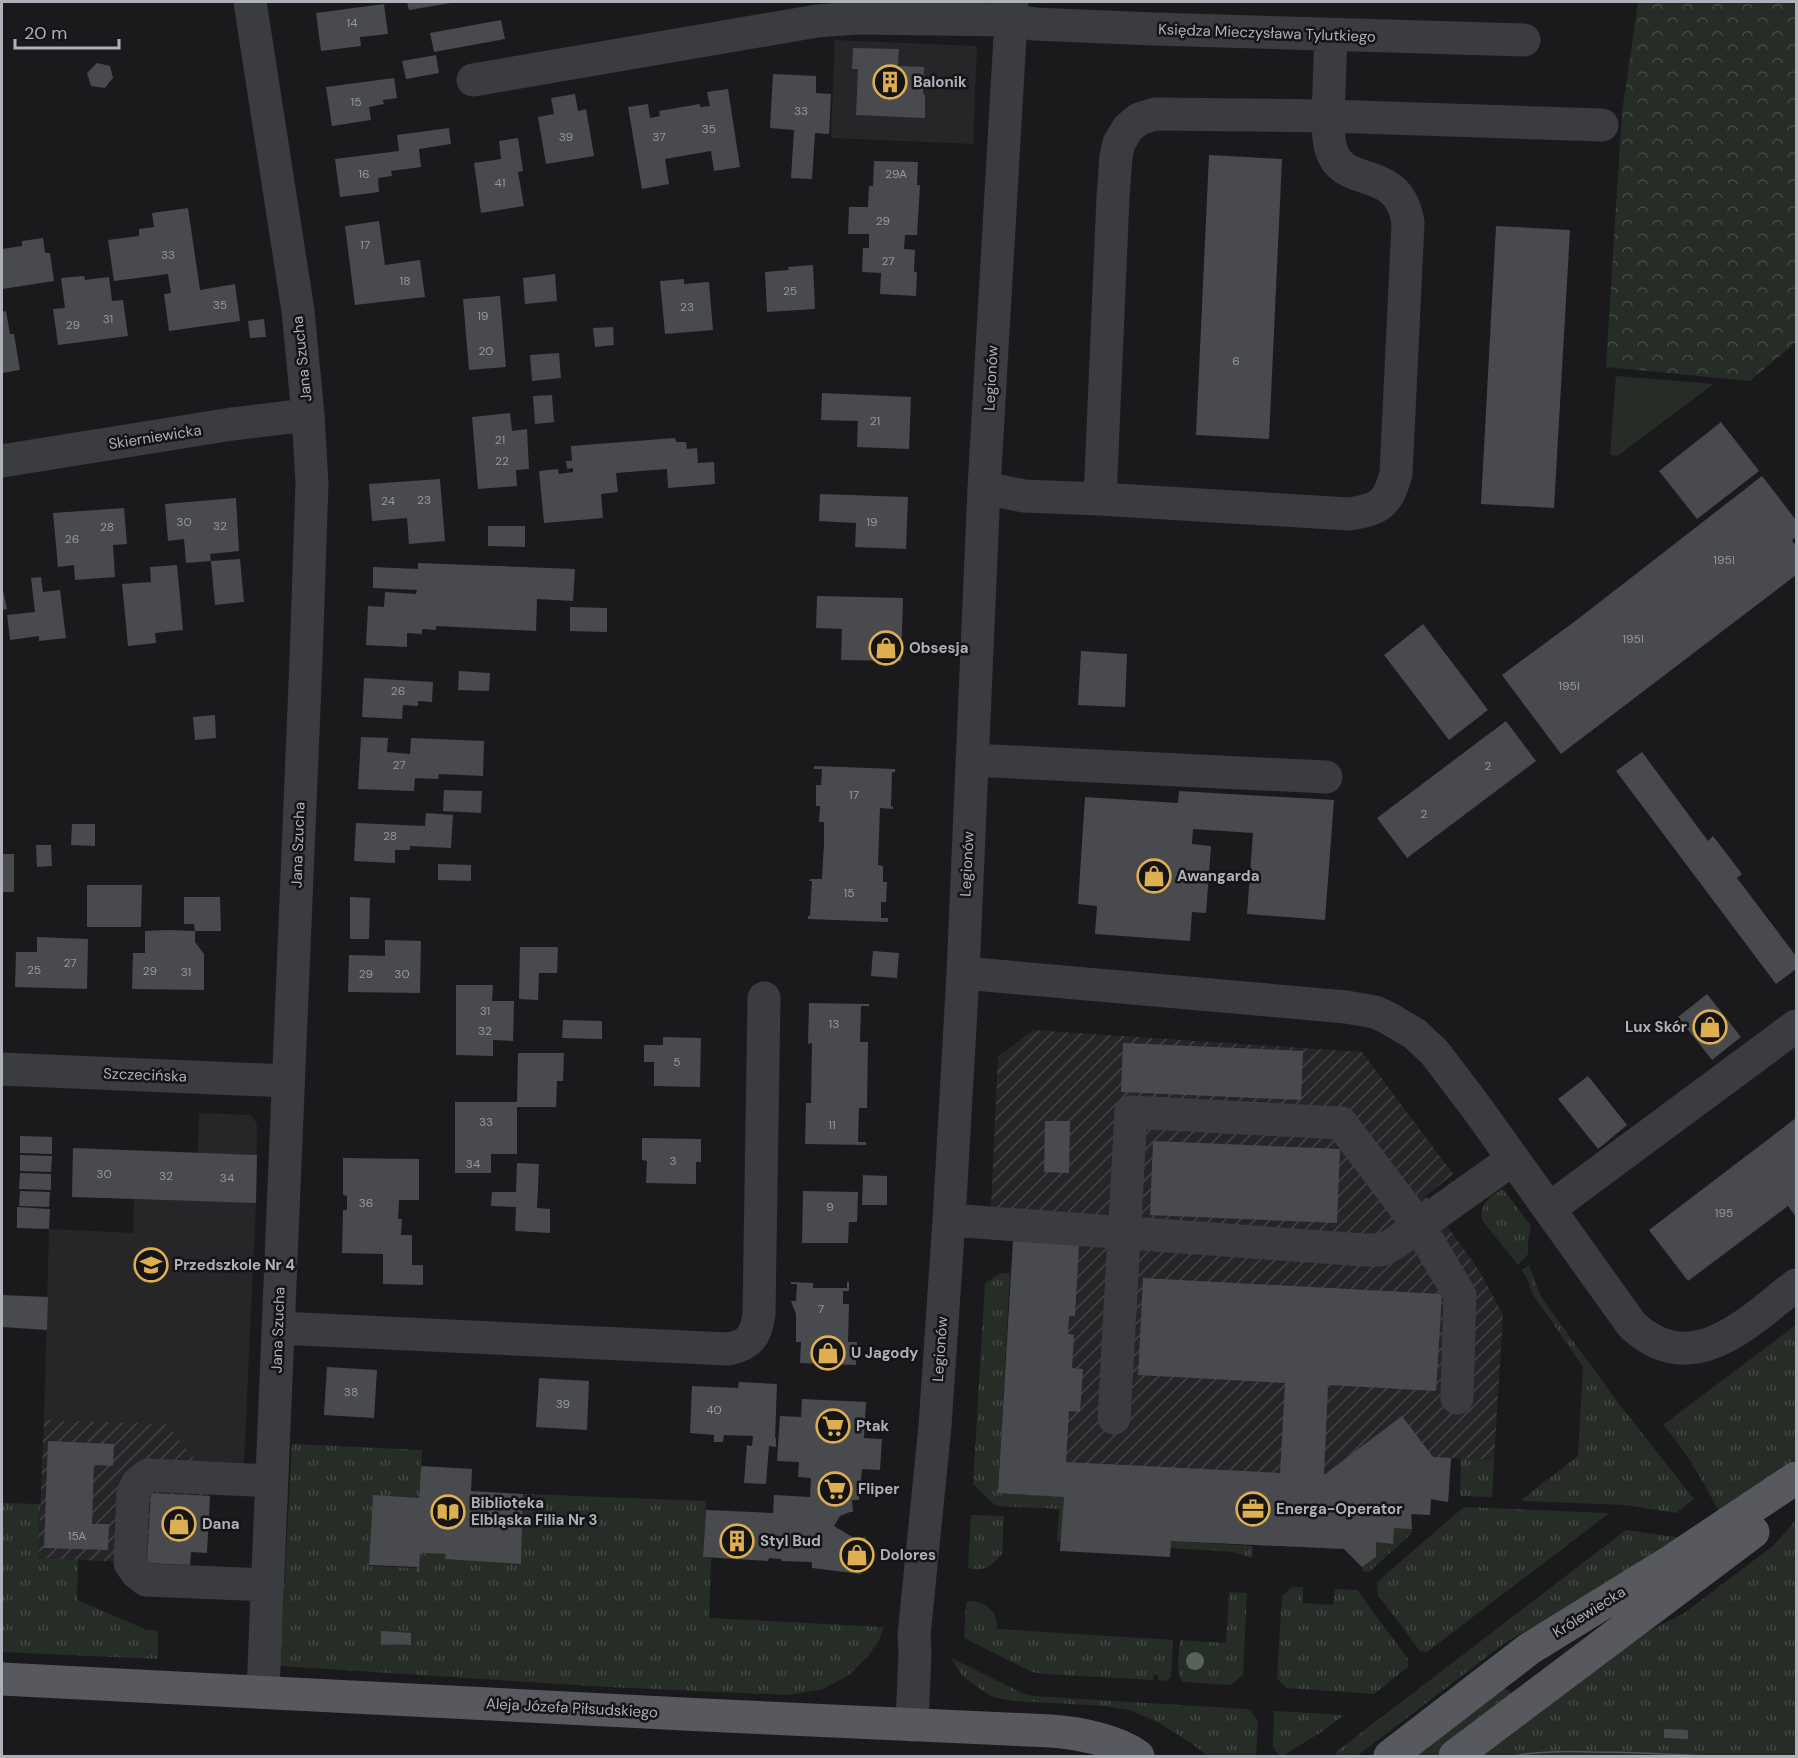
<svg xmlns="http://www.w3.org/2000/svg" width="1798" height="1758" font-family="'DM Sans',sans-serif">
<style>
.built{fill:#262628}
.industrial{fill:url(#industrial-furrows)}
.grass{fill:url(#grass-tufts)}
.forest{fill:url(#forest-crowns)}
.green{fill:#262d27}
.building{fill:#494a4e}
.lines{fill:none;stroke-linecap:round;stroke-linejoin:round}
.minor{stroke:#3b3c40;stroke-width:33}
.major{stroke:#58595f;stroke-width:33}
.tram{stroke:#54565b;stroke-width:1.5}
.tree{fill:#566558}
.labels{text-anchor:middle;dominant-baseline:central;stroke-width:5;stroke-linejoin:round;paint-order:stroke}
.number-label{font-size:12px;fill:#95979f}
.street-label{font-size:15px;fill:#aeb1ba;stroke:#151517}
.poi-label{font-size:15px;font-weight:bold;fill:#aeb1ba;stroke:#151517;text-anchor:start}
</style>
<defs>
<pattern id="industrial-furrows" width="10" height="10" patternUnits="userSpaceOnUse" patternTransform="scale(1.5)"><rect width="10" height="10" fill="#262628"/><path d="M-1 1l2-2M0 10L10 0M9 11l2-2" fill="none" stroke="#434345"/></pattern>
<pattern id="grass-tufts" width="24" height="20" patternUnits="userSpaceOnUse" patternTransform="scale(1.5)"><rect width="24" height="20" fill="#262d27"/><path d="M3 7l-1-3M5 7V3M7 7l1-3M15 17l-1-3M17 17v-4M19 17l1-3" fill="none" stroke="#434944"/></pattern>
<pattern id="forest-crowns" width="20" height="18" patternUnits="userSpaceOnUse" patternTransform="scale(1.5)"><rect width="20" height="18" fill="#262d27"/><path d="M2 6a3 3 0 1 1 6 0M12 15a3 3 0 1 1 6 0" fill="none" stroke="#434944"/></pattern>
</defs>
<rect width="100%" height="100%" fill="#1a1a1c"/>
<!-- built -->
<path class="built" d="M835 40 977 46 973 144 831 138Z
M199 1113 251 1115 257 1124 256 1203 244 1463 196 1461 44 1420 49 1229 133 1233 134 1199 196 1201Z"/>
<!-- industrial -->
<path class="industrial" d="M1033 1030 1362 1052 1453 1174 1426 1196 1480 1272 1503 1315 1494 1460 1451 1458 1448 1502 1431 1499 1430 1515 1412 1514V1529H1394L1393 1544 1362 1567 1344 1549 1171 1541 1060 1551 1064 1498 998 1493 1013 1241 991 1207 998 1057Z
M44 1420 166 1424 196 1461 212 1462 210 1496 191 1552 190 1565 38 1558Z"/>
<!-- grass -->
<path class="grass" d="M1503 1189 1531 1226 1528 1242V1254L1518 1265 1482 1220C1480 1203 1490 1196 1503 1189Z
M1529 1265 1541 1297 1619 1404 1694 1499 1676 1513 1626 1505 1524 1501 1522 1499 1578 1456 1583 1367 1532 1293 1527 1278 1522 1270Z
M1001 1273H1010L998 1493 1064 1497 1061 1542 1057 1541 1059 1509 996 1506 973 1484 985 1283Z
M1796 1325V1458L1722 1515 1669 1552 1506 1642 1357 1756H1337L1336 1752 1626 1530 1683 1538 1718 1510C1704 1482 1684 1448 1663 1425Z
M292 1444 422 1450 419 1498 373 1496 369 1566 417 1568 420 1553 446 1554 445 1558 521 1564 523 1495 525 1494 706 1501 703 1557 711 1558 709 1618 884 1627 878 1642 868 1656 849 1675 823 1689 789 1695 607 1687 280 1666Z
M1461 1458 1494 1460 1492 1497 1460 1496Z
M2 1503 40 1504 38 1558 78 1560 77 1600 147 1630 158 1631V1659L2 1652Z
M1464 1507 1606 1513 1608 1514 1427 1652 1420 1651 1378 1595 1377 1582Z
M971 1515 1004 1516 1002 1554C990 1566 986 1572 968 1568Z
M1796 1520V1756H1473L1619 1646 1683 1614 1774 1545Z
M1394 1528 1412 1529 1411 1534 1369 1572 1362 1571V1567L1376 1557V1542L1392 1544Z
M1171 1541 1253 1546 1252 1558 1233 1552 1170 1548Z
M1292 1587H1303V1603L1333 1605 1335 1589 1357 1590 1408 1659V1667L1374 1694 1286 1688 1277 1678 1282 1596Z
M1229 1592 1247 1593 1243 1675 1231 1685 1183 1682C1174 1673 1180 1652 1180 1640L1226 1643Z
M970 1601C986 1602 998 1612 997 1629L1173 1640 1171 1677 1166 1681 1158 1680V1675H1154L1153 1680 1043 1674 1032 1672 964 1638 966 1603Z
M951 1658 1022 1693 1033 1696 1246 1709 1251 1711 1258 1722 1256 1756H1208L1191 1743 1156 1721 1129 1710 1106 1706 1014 1701 997 1698 987 1694 969 1681 962 1675Z
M1503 1689 1511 1691 1510 1699 1436 1756H1415Z
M1274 1711 1344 1715 1320 1733 1284 1755H1279L1273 1747Z"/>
<!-- forest -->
<path class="forest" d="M1643 2H1796V342L1750 381 1606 367 1622 112 1638 3Z"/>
<!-- green -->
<path class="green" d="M1616 376 1714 384 1617 456 1610 455Z"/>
<!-- building -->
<path class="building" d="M407 2H451V3L409 10Z
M384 4 388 34 360 37 361 46 321 51 316 13Z
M501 20 505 39 434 52 430 33Z
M853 48 899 49 898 66 924 67 923 94 925 95V118L856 115 858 69H852Z
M436 55 439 73 406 79 402 61Z
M97 63 110 66 113 78 105 88 91 86 87 73Z
M773 74 816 76V93L831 94 829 134 815 133 812 179 791 178 794 130 770 128Z
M394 78 397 98 383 100 384 104 369 107 371 120 332 126 326 87Z
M728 89 740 167 714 171 711 151 665 159 669 184 642 189 628 107 648 104 650 118 660 116 659 111 700 104V107L710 106 707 92Z
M575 94 578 111 586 109 594 156 546 164 538 117 554 114 551 98Z
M449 128 451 144 419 149 421 167 391 171 392 176 378 178 379 192 340 197 335 159 399 151 397 135Z
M518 138 523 171 518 172 524 206 481 213 474 163 501 159 499 141Z
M1209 155 1282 159 1269 439 1196 435Z
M874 161 918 162 917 185H920L917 235H905L904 249 915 250 914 272H917L916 296 880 294 881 273 862 272 863 248H869V234H848L849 207H868L869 186H873Z
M188 208 200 290 235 284 240 321 169 331 164 294 171 293 168 274 114 281 108 240 139 236V229L154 227 152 213Z
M379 221 385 265 420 260 425 297 355 305 345 226Z
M1496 226 1570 230 1554 508 1481 504Z
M43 238 45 253H50L54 281 2 289V249L22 246V241Z
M813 265 815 309 767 312 765 272 789 270 788 267Z
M555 274 557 301 525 304 523 278Z
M84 276 85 280 109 277 112 301 123 300 128 336 58 345 53 309 65 308 61 278Z
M684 279V284L709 282 713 330 665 334 660 281Z
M500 296 506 367 469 370 463 299Z
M6 311 10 334H14L20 370 2 373V312Z
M264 319 266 337 250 338 248 321Z
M613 327 614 345 595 347 593 328Z
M559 353 561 378 532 381 530 355Z
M822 393 911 397 909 449 857 447 858 421 821 420Z
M552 395 554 422 535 424 533 396Z
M510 413 512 431 527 429 529 469 516 470 517 486 478 489 472 417Z
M1721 422 1759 471 1697 519 1659 471Z
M675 438 676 442H686L687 449 697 448 698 463 714 462 715 484 668 488 667 469 616 473 618 492 601 494 603 518 544 523 539 471 558 469 559 474 573 472V468L567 469 566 461H572L571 446Z
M1762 476 1796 520V537L1792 540 1796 546V575L1561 754 1502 675 1578 619Z
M440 479 445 541 409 544 407 518 372 521 369 484Z
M820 494 908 497 906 549 855 547 856 523 819 521Z
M236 498 239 551 210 554 211 561 186 563 184 539 168 541 165 504Z
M124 508 127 544 113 545 115 577 75 580 74 565 58 567 53 513Z
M488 526H525V547L488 546Z
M240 559 244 602 215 605 211 561Z
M418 563 575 569 573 601 537 599 536 631 436 626V630L422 629V634L407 633V647L366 645 368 606 384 607 385 592 416 594 417 590 373 588V567L418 569Z
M177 565 183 630 155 633 156 643 128 646 122 584 151 582 150 567Z
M41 577 43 592 60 590 66 638 39 641V636L10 640 7 615 35 612 31 578Z
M2 586 7 609 2 610Z
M817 596 903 598 901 661 841 660 842 629 816 628Z
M570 607 607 608V632L570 631Z
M1423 624 1488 710 1449 740 1384 655Z
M1081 651 1127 654 1125 707 1078 705Z
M459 671 490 673 489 691 458 690Z
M364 678 433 682 432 702 418 701V706L403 705 402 719 362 717Z
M215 715 216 738 195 740 193 717Z
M1506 721 1536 761 1407 858 1377 818Z
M361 737 388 738 387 752 410 754 411 738 484 741 483 776 439 774 438 779 415 778 414 791 358 789Z
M1642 752 1708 841 1713 836 1742 874 1737 878 1796 956V969L1776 984 1616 771Z
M814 766 895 769V772H892L891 807 893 806V809L880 808 878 865 883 866V882H887L886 902H881V918H888V922L808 919V916H810L812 881H809L810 879H822L824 843V822H819L820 806H816V785H821L822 769H814Z
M444 790 482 791 481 813 443 811Z
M1179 791 1334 800 1325 920 1247 914 1253 833 1193 829 1192 844 1211 846 1206 913 1192 912 1190 941 1095 934 1097 906 1078 904 1085 797 1178 803Z
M426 813 453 815 451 848 410 846V850H395V863L354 861 356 823 425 826Z
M72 824H95V846L71 845Z
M36 845H51L52 866 37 867Z
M2 854H14V892H2Z
M438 864 471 865V881L438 880Z
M87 885H142L141 927H87Z
M184 897H220L221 931H195L194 924H184Z
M350 897 370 898 369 939H350Z
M168 930 195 931V942L204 954V990L132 989 133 953H145V931Z
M37 937 88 939 87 989 15 987 16 952H37Z
M385 940 421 941 420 993 348 992 349 955 385 956Z
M520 947H558L557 973H539L538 1000 519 999Z
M873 951 899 953 897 978 871 976Z
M456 985H493L492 1001H514L513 1041 493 1040V1056L456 1055Z
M1707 994 1741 1037 1712 1060 1678 1017Z
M809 1003 869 1004V1006H861L860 1042H868L867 1108H859L858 1142H866V1145L805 1144 806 1103H811L812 1043 808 1044Z
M563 1020 602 1021V1039L562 1038Z
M663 1037 701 1038 700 1087 654 1086V1062H644V1045H663Z
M1123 1043 1303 1051 1301 1100 1121 1092Z
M518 1053H564L563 1081H557L556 1107H517V1154H491V1173H455V1102H517Z
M1588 1076 1627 1125 1598 1149 1558 1099Z
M1796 1118V1217L1788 1206 1688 1281 1649 1230Z
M1045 1121H1070L1069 1173 1044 1172Z
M20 1136 52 1137V1154L20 1153Z
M642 1138 701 1139V1162H696V1184L646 1183 647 1161 642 1160Z
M1153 1141 1340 1149 1337 1223 1150 1215Z
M73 1148 257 1155 256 1203 72 1197Z
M20 1155 52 1156 51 1172 20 1171Z
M343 1158 419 1159V1200H399L398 1219H402L401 1235H412V1265H423V1285L383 1284V1254L342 1253 343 1210H347V1196L343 1195Z
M517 1163 539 1164 537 1208 550 1209V1233L515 1231 516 1207 491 1206 492 1192H516Z
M20 1173 51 1174V1190L19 1189Z
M863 1175 887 1176V1205H862Z
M20 1191 50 1192 49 1207 19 1206Z
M803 1191 858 1192 857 1222H849L848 1243H802Z
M17 1207 50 1209 49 1229 17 1228Z
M1013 1241 1079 1245 1075 1316H1069L1068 1334 1074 1335 1072 1368 1083 1369 1080 1412 1069 1411 1066 1462 1280 1473 1285 1383 1138 1375 1143 1278 1442 1294 1436 1391 1328 1385 1324 1475 1402 1416 1433 1457 1451 1458 1448 1502 1431 1499 1430 1515 1411 1514 1412 1529 1394 1528 1393 1544 1376 1542V1557L1362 1567 1344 1549 1171 1541 1170 1557 1060 1551 1064 1497 998 1493Z
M791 1282 813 1283V1288H847V1282H849V1291H843V1304H849L848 1342H857L856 1365 800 1363 801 1342H796V1314L791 1301H796L797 1284H791Z
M2 1295 48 1297 47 1330 2 1327Z
M327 1367 377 1370 374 1418 324 1415Z
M539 1378 589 1381 587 1430 536 1427Z
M739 1382 777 1384 775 1438H776V1447L769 1446 766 1484 744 1483 747 1445 752 1446 753 1436 724 1435 723 1442H714V1435L690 1433 692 1386 738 1388Z
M802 1399 866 1402 864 1438 882 1439 880 1470 862 1469 859 1500H852L853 1512H850L840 1516 834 1526 854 1538 859 1539 865 1537 871 1552 865 1558 861 1574 812 1568V1563L810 1562 782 1561 781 1559 769 1558 768 1561 703 1557 706 1510 773 1513 774 1495 810 1497 811 1478 798 1477 799 1462 777 1461 780 1416 801 1417Z
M48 1441 114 1444 113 1466 94 1465 92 1524H109L108 1550 44 1548Z
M421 1466 472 1469 471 1491 523 1494 521 1564 445 1559 446 1554 420 1553 419 1572H417V1567L369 1565 373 1495 419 1498Z
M151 1493 210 1496 207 1553 191 1552 190 1565 147 1563Z
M381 1631 411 1633V1645L381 1644Z
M1664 1729 1688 1730V1739L1664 1738Z"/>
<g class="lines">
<!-- minor -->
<path class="minor" d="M250 2 298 311 308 415 312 483 306 660 263 1691
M1331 35 1328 116 1602 125
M473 80 817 21 857 18 1011 20 1034 24 1155 29 1524 40
M2 461 232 424 308 415
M984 488 1024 496 1100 499 1113 197 1116 156 1119 143 1128 128 1139 119 1155 114 1328 116C1328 127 1328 139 1331 149 1343 191 1399 162 1408 223L1396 474C1387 505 1380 509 1349 514L1100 499
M972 760 1326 777
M963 973 1346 1007 1375 1012 1388 1018 1415 1034 1435 1053 1476 1107 1632 1325C1692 1381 1747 1323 1796 1285
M2 1069 288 1081
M1549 1209 1796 1026
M949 1220 1364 1250H1380L1392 1245 1513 1159
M279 1328 728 1349C750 1345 756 1336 759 1314L764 998
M1114 1418 1131 1112 1341 1123 1419 1226 1460 1295 1457 1398
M268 1585 146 1580 137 1573 130 1563 133 1493 138 1483 148 1475 272 1481
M912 1725 915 1653 914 1635 935 1426 949 1220 963 973 984 488 1012 2"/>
<!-- major -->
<path class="major" d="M2 1679 704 1715 1051 1731C1078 1733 1116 1740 1138 1756
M1390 1756 1529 1649 1670 1562 1796 1478
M1455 1756 1753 1532"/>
<!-- tram -->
<path class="tram" d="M1514 1756C1540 1751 1566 1751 1593 1752 1631 1752 1668 1754 1705 1756"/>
</g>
<!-- trees -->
<circle class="tree" cx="1195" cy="1661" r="9"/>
<!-- icons -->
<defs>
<g id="building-ring" transform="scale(1.725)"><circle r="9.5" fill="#151517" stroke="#deaf50" stroke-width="1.5"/><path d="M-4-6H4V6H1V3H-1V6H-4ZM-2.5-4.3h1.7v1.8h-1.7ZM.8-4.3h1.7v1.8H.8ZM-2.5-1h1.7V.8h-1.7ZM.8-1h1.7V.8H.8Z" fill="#deaf50"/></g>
<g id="shop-ring" transform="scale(1.725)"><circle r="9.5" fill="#151517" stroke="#deaf50" stroke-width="1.5"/><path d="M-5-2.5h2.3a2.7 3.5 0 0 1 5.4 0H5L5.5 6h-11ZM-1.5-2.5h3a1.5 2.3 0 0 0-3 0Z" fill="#deaf50"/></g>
<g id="school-ring" transform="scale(1.725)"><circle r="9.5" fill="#151517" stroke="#deaf50" stroke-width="1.5"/><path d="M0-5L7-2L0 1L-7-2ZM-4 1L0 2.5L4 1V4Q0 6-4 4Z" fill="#deaf50"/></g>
<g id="supermarket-ring" transform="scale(1.725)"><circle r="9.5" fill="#151517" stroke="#deaf50" stroke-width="1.5"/><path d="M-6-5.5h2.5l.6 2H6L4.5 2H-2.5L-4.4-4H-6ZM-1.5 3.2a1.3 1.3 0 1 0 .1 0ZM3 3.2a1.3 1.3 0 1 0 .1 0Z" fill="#deaf50"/></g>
<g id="office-ring" transform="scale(1.725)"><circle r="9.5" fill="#151517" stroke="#deaf50" stroke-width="1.5"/><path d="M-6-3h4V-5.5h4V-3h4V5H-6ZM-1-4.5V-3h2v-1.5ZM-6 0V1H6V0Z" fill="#deaf50"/></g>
<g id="library-ring" transform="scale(1.725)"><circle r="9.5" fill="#151517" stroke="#deaf50" stroke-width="1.5"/><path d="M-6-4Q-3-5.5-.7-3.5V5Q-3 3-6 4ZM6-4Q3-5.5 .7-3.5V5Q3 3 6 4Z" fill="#deaf50"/></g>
</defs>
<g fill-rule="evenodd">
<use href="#building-ring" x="890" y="82"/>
<use href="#shop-ring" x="886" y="648"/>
<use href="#shop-ring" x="1154" y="876"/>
<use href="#shop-ring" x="1710" y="1027"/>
<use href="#school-ring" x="151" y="1265"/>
<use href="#shop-ring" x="828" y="1353"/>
<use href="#supermarket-ring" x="833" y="1426"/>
<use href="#supermarket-ring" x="835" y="1489"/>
<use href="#office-ring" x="1253" y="1509"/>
<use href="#library-ring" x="448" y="1512"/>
<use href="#shop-ring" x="179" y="1524"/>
<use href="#building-ring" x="737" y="1541"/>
<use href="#shop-ring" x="857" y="1555"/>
</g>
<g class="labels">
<!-- number labels -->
<g class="number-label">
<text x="352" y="23">14</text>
<text x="356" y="102">15</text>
<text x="801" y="111">33</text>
<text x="709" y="129">35</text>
<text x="566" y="137">39</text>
<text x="659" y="137">37</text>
<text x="364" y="174">16</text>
<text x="896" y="174">29A</text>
<text x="500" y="183">41</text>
<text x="883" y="221">29</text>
<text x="365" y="245">17</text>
<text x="168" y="255">33</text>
<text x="888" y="261">27</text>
<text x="405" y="281">18</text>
<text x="790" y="291">25</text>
<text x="220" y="305">35</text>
<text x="687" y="307">23</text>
<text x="483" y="316">19</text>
<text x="108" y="319">31</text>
<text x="73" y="325">29</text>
<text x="486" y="351">20</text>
<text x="1236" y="361">6</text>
<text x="875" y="421">21</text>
<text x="500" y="440">21</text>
<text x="502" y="461">22</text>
<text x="424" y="500">23</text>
<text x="388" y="501">24</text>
<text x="184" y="522">30</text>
<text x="872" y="522">19</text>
<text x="220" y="526">32</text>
<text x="107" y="527">28</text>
<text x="72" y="539">26</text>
<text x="1724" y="560">195I</text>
<text x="1633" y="639">195I</text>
<text x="1569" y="686">195I</text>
<text x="398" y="691">26</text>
<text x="399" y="765">27</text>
<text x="1488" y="766">2</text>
<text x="854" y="795">17</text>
<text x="1424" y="814">2</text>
<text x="390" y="836">28</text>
<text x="849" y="893">15</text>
<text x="70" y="963">27</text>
<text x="34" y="970">25</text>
<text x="150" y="971">29</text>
<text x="186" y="972">31</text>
<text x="366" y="974">29</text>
<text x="402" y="974">30</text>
<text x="485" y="1011">31</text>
<text x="834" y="1024">13</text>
<text x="485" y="1031">32</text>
<text x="677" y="1062">5</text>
<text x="486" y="1122">33</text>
<text x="832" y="1125">11</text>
<text x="673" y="1161">3</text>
<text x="473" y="1164">34</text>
<text x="104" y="1174">30</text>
<text x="166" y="1176">32</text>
<text x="227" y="1178">34</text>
<text x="366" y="1203">36</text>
<text x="830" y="1207">9</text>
<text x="1724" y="1213">195</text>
<text x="821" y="1309">7</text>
<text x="351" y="1392">38</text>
<text x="563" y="1404">39</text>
<text x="714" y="1410">40</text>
<text x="77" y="1536">15A</text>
</g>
<!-- street labels -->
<g class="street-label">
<text transform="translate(1267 33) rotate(2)">Księdza Mieczysława Tylutkiego</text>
<text transform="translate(302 359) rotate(-96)">Jana Szucha</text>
<text transform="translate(991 378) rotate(-87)">Legionów</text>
<text transform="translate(155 437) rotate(-9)">Skierniewicka</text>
<text transform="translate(298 845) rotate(-88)">Jana Szucha</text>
<text transform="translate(967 864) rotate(-87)">Legionów</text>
<text transform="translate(145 1075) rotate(2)">Szczecińska</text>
<text transform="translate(278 1330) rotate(-88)">Jana Szucha</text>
<text transform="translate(940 1349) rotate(-86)">Legionów</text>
<text transform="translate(1589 1612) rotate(-32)">Królewiecka</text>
<text transform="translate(572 1708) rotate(3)">Aleja Józefa Piłsudskiego</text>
</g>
<!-- poi labels -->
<g class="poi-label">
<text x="913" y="82">Balonik</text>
<text x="909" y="648">Obsesja</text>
<text x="1177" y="876">Awangarda</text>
<text x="1687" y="1027" text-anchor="end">Lux Skór</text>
<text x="174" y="1265">Przedszkole Nr 4</text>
<text x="851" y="1353">U Jagody</text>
<text x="856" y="1426">Ptak</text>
<text x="858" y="1489">Fliper</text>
<text x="471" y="1503">Biblioteka<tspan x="471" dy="17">Elbląska Filia Nr 3</tspan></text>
<text x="1276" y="1509">Energa-Operator</text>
<text x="202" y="1524">Dana</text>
<text x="760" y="1541">Styl Bud</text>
<text x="880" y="1555">Dolores</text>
</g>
</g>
<!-- border -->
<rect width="1798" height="1758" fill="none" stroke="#aeb1ba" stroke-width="6"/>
<!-- scale -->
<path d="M15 39v9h104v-9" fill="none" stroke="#aeb1ba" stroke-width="3"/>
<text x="24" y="39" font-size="18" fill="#aeb1ba" stroke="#151517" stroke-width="4.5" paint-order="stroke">20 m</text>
</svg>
